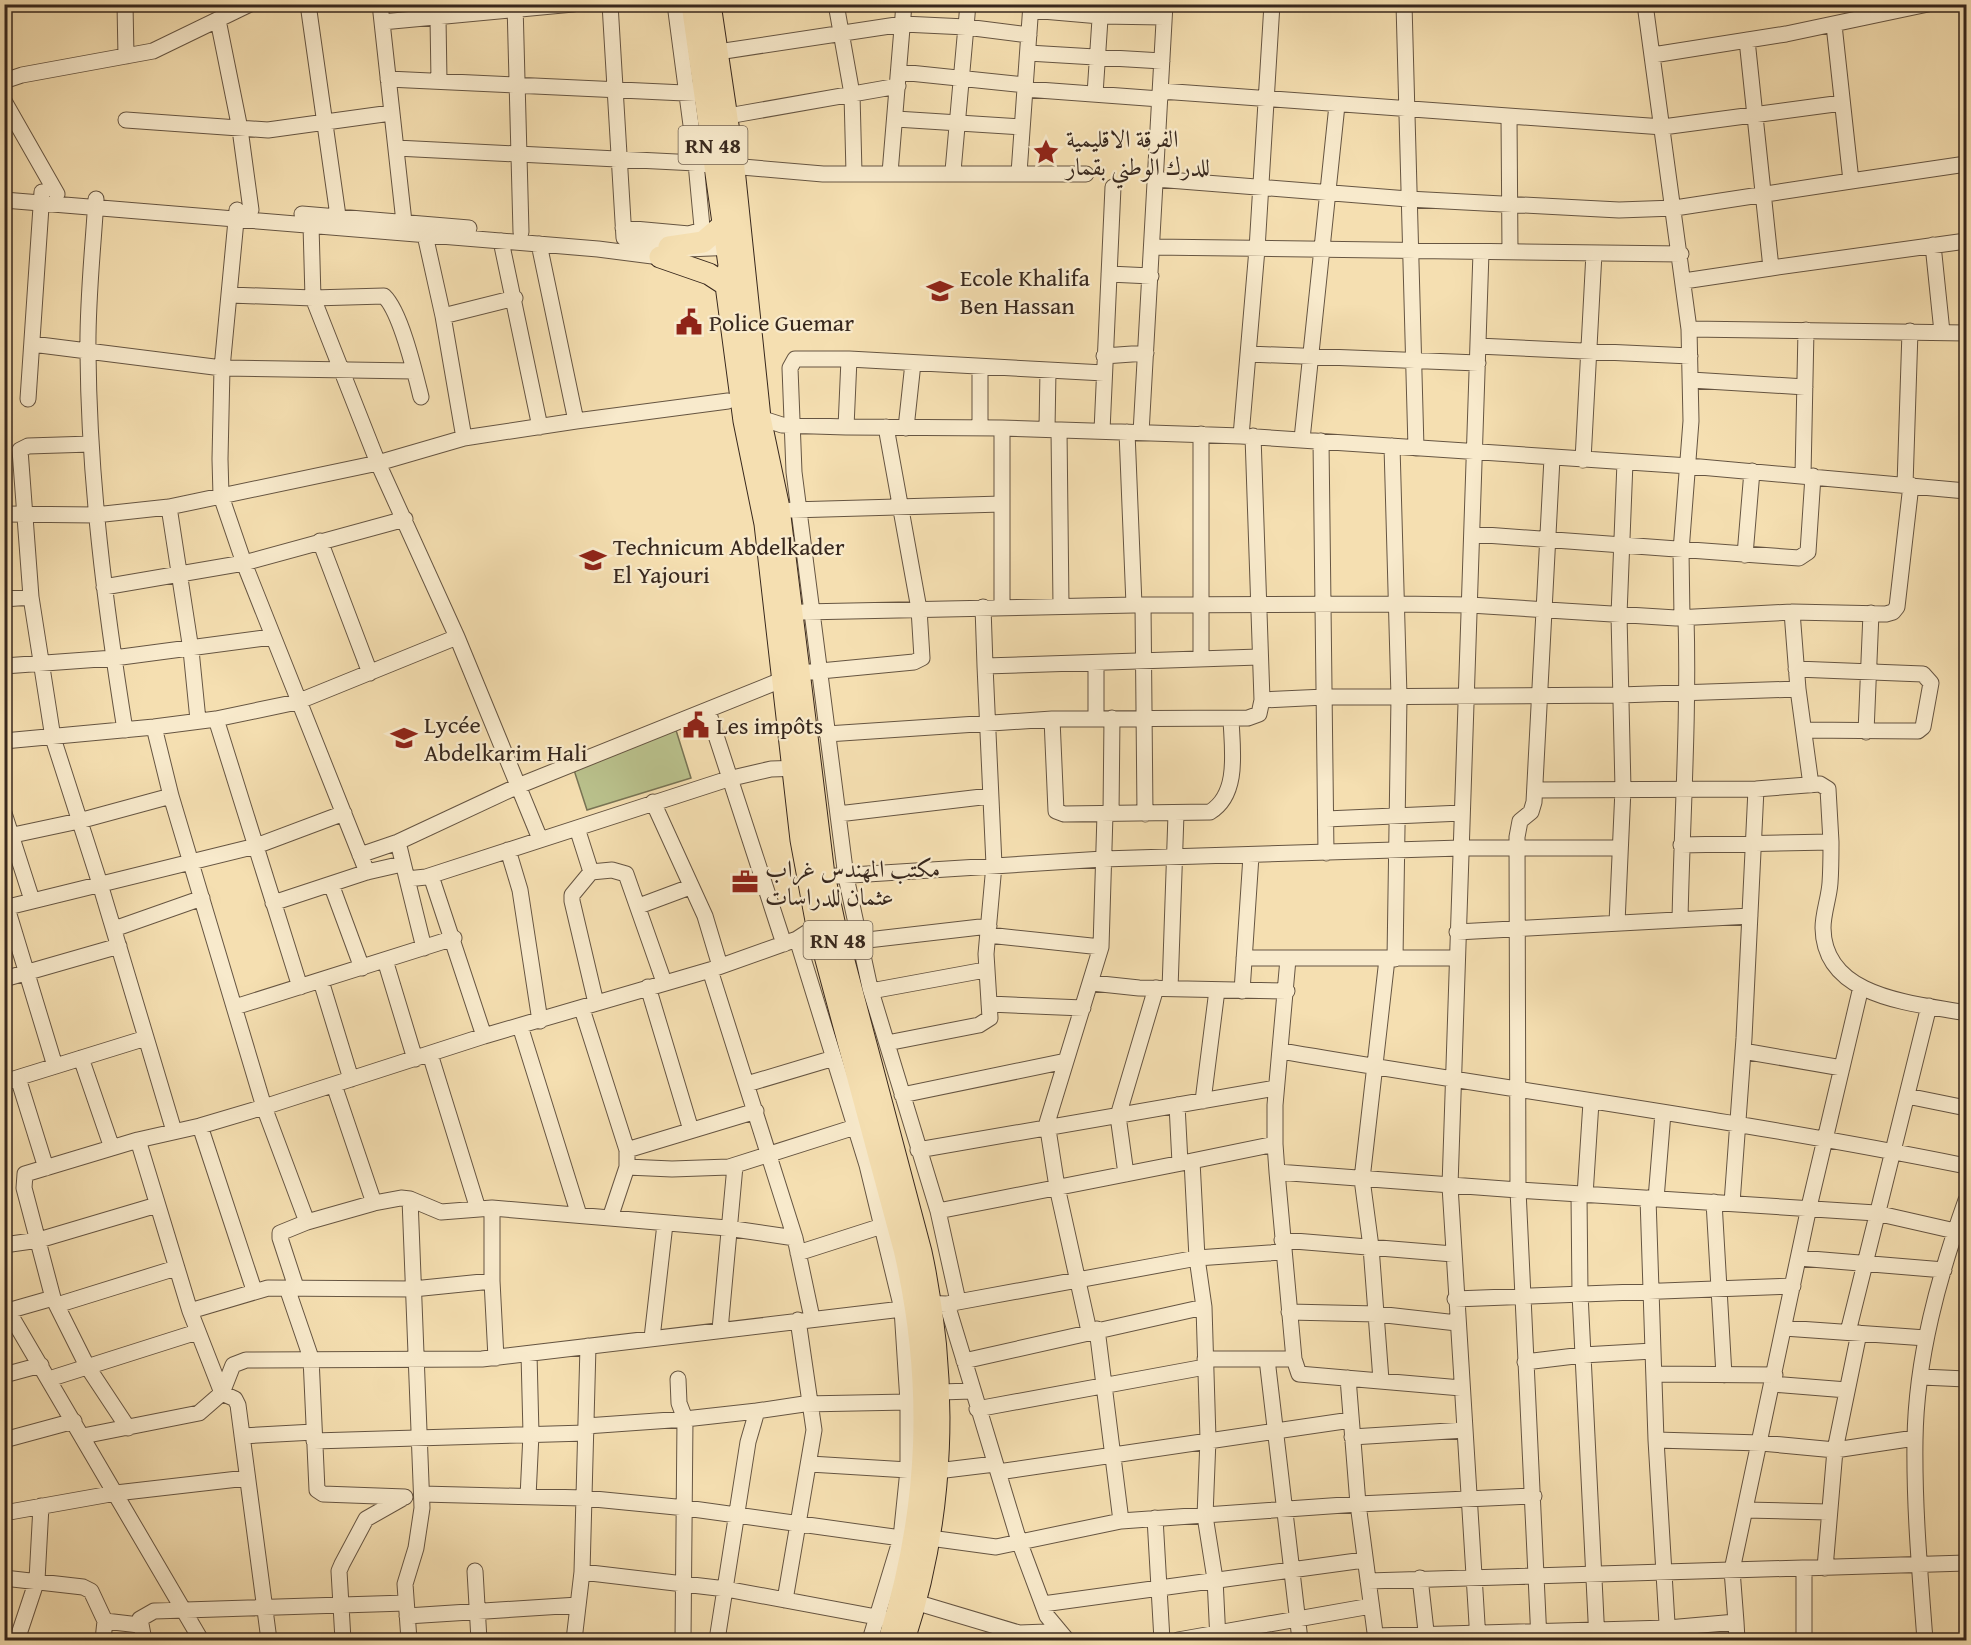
<svg xmlns="http://www.w3.org/2000/svg" width="1971" height="1645" font-family="'Gentium Book Plus',Amiri,serif">
<style>
.green{fill:#bac28d;stroke:#787455;stroke-width:1.5}
.lines{fill:none;stroke-linecap:round;stroke-linejoin:round}
.minor-casing{stroke:#665542;stroke-width:17}
.highway-casing{stroke:#37271d;stroke-width:23}
.minor{stroke:#f8eacc;stroke-width:15}
.highway{stroke:#f5dfb1;stroke-width:21}
.labels{text-anchor:middle;dominant-baseline:central;stroke-width:4.5;stroke-linejoin:round;paint-order:stroke}
.shield{fill:#f8eacc;stroke:#716252;stroke-width:1.5}
.shield-label{font-size:22px;font-weight:bold;fill:#37271d}
.poi-label{font-size:24px;fill:#37271d;stroke:#f8eacc;text-anchor:start}
</style>
<rect width="100%" height="100%" fill="#f5dfb1"/>
<filter id="stains"><feTurbulence type="fractalNoise" baseFrequency=".00333" numOctaves="4"/><feColorMatrix values="0 0 0 0 .2 0 0 0 0 .09 0 0 0 0 .02 0 0 0 .5 -.17"/></filter>
<radialGradient id="worn" r=".72"><stop offset=".6" stop-color="#630" stop-opacity="0"/><stop offset="1" stop-color="#630" stop-opacity=".3"/></radialGradient>
<!-- green -->
<path class="green" d="M675 727 691 778 587 810 573 767Z"/>
<g class="lines">
<!-- minor casing -->
<g class="minor-casing">
<path id="minor" d="M125 4 126 56
M308 4 338 216
M380 4 404 222
M515 4 521 232
M610 4 624 238
M836 4 852 94 854 173
M1404 4 1416 448
M1645 4 1689 329 1691 421 1681 551 1682 618
M4 6 10 4
M1031 10 1100 16 1164 17
M438 18 439 81
M218 20 240 129 251 210
M382 22 573 4
M718 52 903 24 966 27 1029 35
M1028 53 1162 61
M1653 55 1786 34 1928 4
M900 72 1025 85
M388 79 706 94
M4 81 22 75 153 51 250 4
M1025 89 1160 99
M1161 91 1663 127 1842 103
M1095 94 1101 4
M4 101 57 194
M728 116 898 86
M1509 117 1510 252
M896 119 1022 127
M126 120 268 130 391 113
M396 148 696 163 823 174H1086
M953 171 968 4
M890 173 904 4
M1019 173 1031 4
M1156 179 1408 199 1619 210 1675 208 1851 181 1834 25
M1851 181 1966 164
M96 199C93 250 87 302 88 353 89 480 105 605 125 730
M4 200 598 249 668 258
M237 210 222 368 220 459 221 496 244 563 405 519
M302 214 469 228
M311 225 313 298 378 463 457 637 540 839
M623 228 689 234 699 231 702 227 696 163 675 4
M425 235 443 316 464 438
M501 241 540 427
M628 242 687 249 735 247
M539 244 576 421 728 401
M1933 245 1942 332
M1153 247 1681 254
M1771 268 1966 241
M1109 274 1151 276
M1684 281 1771 268 1747 40
M230 295 313 298 384 296C401 312 415 373 421 397
M443 316 515 298
M1689 329 1966 333
M32 344 222 368 414 371
M1478 346 1690 356
M1248 354 1478 363
M1104 356 1146 353
M1691 380 1805 387
M28 399 42 192
M752 420 760 418 782 425 846 427 1002 428 1241 436 1689 466 1966 491
M846 427 849 359
M906 428 913 363
M980 428V367
M1047 429 1048 370
M1059 430 1061 606
M1102 431 1113 187
M1127 432 1134 605
M1141 433 1165 4
M1241 436 1257 249 1272 4
M1253 436 1262 700 1325 697 1620 695 1798 689 1792 612
M1302 439 1337 105
M1321 441 1326 853
M91 444 28 446 20 450 31 597 53 738 100 884 174 1131
M1392 446 1399 697 1395 959
M1552 458 1534 802 1531 812 1520 821 1517 837 1518 1190 1876 1213 1955 1231
M1583 460 1594 253
M1803 475 1806 330
M1905 485 1910 331
M169 507 191 650 198 720
M791 510 1002 504
M4 514 95 515 169 507 378 463 464 438 576 421
M1472 534 1799 558 1808 552 1813 476
M320 541 370 673
M1745 555 1752 471
M104 587 244 563 367 872
M4 599 31 597
M1143 605 1145 814
M983 607 985 666 1259 657
M1002 607V428
M803 612 1134 605 1397 604 1470 605 1676 618 1792 612 1886 614 1893 612 1897 607 1911 485
M1201 659V434
M1096 664V718
M4 666 114 658 272 637
M1796 669 1923 674 1931 683 1923 727 1918 731 1804 730
M810 672 914 662 922 658 919 609 886 427
M1798 689 1811 785
M708 711 784 944
M216 719 300 987
M1052 719 1056 811 1064 814 1210 812C1240 794 1232 748 1231 719
M154 727 171 796 264 1107 307 1222
M1866 732 1871 613
M827 734 1052 719 1248 718 1259 714 1262 700
M4 741 154 727 216 719 297 702 457 637
M1535 790 1756 789 1820 784 1828 789 1831 842 1681 845
M653 802 705 916 720 966
M4 813 32 900
M838 814 990 796
M1111 814 1112 718
M1326 819 1462 813
M577 828 591 872
M4 837 79 821 171 796
M398 842 407 879 426 877 728 779 771 769 802 768
M1831 842C1831 855 1831 869 1830 883 1829 898 1823 913 1823 928 1824 999 1915 1003 1966 1013
M508 850 520 890 540 1021
M360 855 398 842 518 786 784 679
M431 876 484 1036
M836 876 1103 859 1461 848H1620
M407 879 424 948
M331 884 362 968
M273 903 367 872 402 864
M639 906 690 887
M4 908 256 846 344 813
M7 908 55 1066
M1680 920C1682 819 1689 718 1686 617
M1617 923 1623 789 1619 615 1625 462
M114 929 202 898
M1457 932 1750 916
M988 935 1101 947
M797 939 867 1165 902 1309 908 1402V1470L901 1538 870 1640
M859 941 989 926
M1244 958H1456
M385 960 415 1059
M710 970 795 1238 812 1318
M4 979 119 946
M321 981 351 1079
M1092 983 1139 988 1287 991
M648 987 691 1130
M1170 989 1176 814
M871 991 985 970
M1242 991 1251 856
M596 1003 572 901V895L591 872 612 870 626 874 664 982
M989 1004 1083 1008
M235 1007 454 938
M520 1026 579 1215
M887 1043 979 1025 990 1018 986 954 994 865 985 666
M1281 1051C1509 1090 1739 1120 1966 1166
M1743 1051 1842 1068
M430 1054 478 1209
M81 1058 112 1148
M18 1078 46 1168
M4 1082 146 1038
M747 1084 834 1058
M902 1095 1066 1061
M1907 1096 1966 1108
M1203 1101 1217 990
M1177 1105 1180 1163
M200 1126 254 1290
M138 1140 190 1311 222 1393 235 1399 238 1405 269 1640
M1275 1144V1105L1288 959
M627 1150 756 1111
M918 1150 1276 1088
M627 1167 672 1169 729 1167 855 1127 862 1122
M1126 1174 1118 1116 1156 988
M1579 1195 1580 1294 1597 1640
M1585 1195 1591 1102
M1648 1198 1653 1351
M1656 1199 1663 1113
M1714 1202 1724 1375
M374 1203 401 1198 410 1199 441 1212 492 1208 610 1218 627 1167V1150L582 1009
M1732 1203 1744 1038 1756 789
M492 1208V1281L496 1358
M938 1211 1192 1161
M610 1218 727 1228 795 1238
M1282 1240 1453 1254
M4 1245 39 1240 157 1205
M798 1253 882 1226 888 1222
M1799 1258 1944 1270
M296 1287 280 1238V1233L307 1222 374 1203 334 1085
M287 1288 311 1358 317 1490 323 1494 405 1497
M53 1298 87 1366 128 1428
M1455 1299 1793 1286
M958 1301 938 1211 870 988 846 877 794 472 790 368 795 359H849L1104 373
M4 1304 201 1640
M947 1304 1019 1541 1047 1616 1067 1640
M57 1305 176 1268
M190 1311 268 1288 413 1289 492 1281
M4 1312 53 1298 24 1188 25 1174 138 1140 200 1126 264 1107 484 1036 710 970 797 939 817 926
M1289 1312 1377 1314 1457 1323
M1784 1328 1926 1338
M1097 1329 1121 1521
M720 1330 735 1166
M1089 1331 1057 1187 1047 1123 1101 947 1105 814
M1848 1332 1929 1006
M652 1338 665 1224
M1205 1359H1267
M1294 1359 1299 1374 1461 1388
M964 1361 1204 1307
M1525 1362 1583 1355 1653 1351 1656 1440
M1654 1374 1775 1375
M4 1375 41 1365
M1922 1377 1966 1379
M1348 1378 1358 1504 1376 1640
M49 1379 197 1332
M678 1379 679 1403 685 1419 683 1640
M1381 1380 1371 1247 1362 1179 1387 959
M1773 1384 1847 1390
M940 1392 972 1391
M977 1409 1205 1367
M586 1426 685 1419 757 1411
M83 1436 199 1413 222 1393 233 1365 246 1360 482 1359 902 1309 917 1303 947 1304 1197 1258 1282 1252
M242 1436 314 1432
M1352 1437 1465 1430
M4 1440 74 1421
M314 1441 586 1433
M810 1464 908 1470
M937 1471 995 1464
M998 1472 1351 1420
M422 1494 584 1498 686 1508 901 1538 908 1536
M528 1497 531 1434 529 1354
M1745 1510 1828 1512
M4 1513 116 1493 247 1478
M1155 1518 1162 1640
M930 1538 996 1547 1121 1521 1358 1504 1534 1496
M1804 1568V1640
M1825 1568 1835 1450 1859 1333
M475 1571 479 1640
M582 1572 726 1589 887 1619
M4 1578 83 1587 91 1591 105 1621 139 1625
M1420 1578 1427 1640
M1368 1581 1966 1563
M785 1600 814 1430 798 1320
M915 1602 1019 1633 1047 1632
M1043 1604 1364 1560
M407 1616 578 1605
M1736 1622 1737 1640
M1375 1636 1668 1628 1736 1622 1732 1570 1809 1207 1861 987
M17 1640 37 1580 41 1506
M103 1640 105 1621
M144 1640 140 1619 154 1611 406 1603
M343 1640 339 1571 342 1564 366 1519 403 1498
M409 1640 405 1584 416 1548 422 1508 410 1199
M574 1640 582 1572 588 1346
M717 1640 748 1442 757 1411 804 1404 908 1402
M1178 1640 1371 1606
M1218 1640 1215 1579 1205 1516 1208 1439 1204 1307 1197 1258 1192 1161 1275 1144 1277 1172
M1300 1640 1267 1359H1294L1277 1172 1518 1190 1539 1640
M1478 1640 1450 1186 1481 252
M1668 1640 1656 1440 1761 1443 1835 1450 1915 1438
M1925 1640C1920 1574 1914 1507 1915 1440 1916 1358 1939 1276 1966 1200"/>
</g>
<!-- highway casing -->
<g class="highway-casing">
<path id="highway" d="M692 4 729 265 726 285 744 421 765 524 801 840 817 926 904 1249C935 1383 930 1509 889 1640
M710 4 733 159 760 418 779 508 824 875 836 931 921 1252C949 1381 945 1515 904 1640
M669 247 703 242 724 224
M660 257 709 274 726 285"/>
</g>
<!-- minor -->
<use href="#minor" class="minor"/>
<!-- highway -->
<use href="#highway" class="highway"/>
</g>
<!-- icons -->
<defs>
<g id="sight-bare" transform="scale(2.07)"><path d="M0-6L1.8-2.2L6-1.7L2.9 1.2L3.7 5.4L0 3.3L-3.7 5.4L-2.9 1.2L-6-1.7L-1.8-2.2Z" fill="#8f2418" stroke="#f8eacc" stroke-width="2.5" paint-order="stroke"/></g>
<g id="school-bare" transform="scale(2.07)"><path d="M0-5L7-2L0 1L-7-2ZM-4 1L0 2.5L4 1V4Q0 6-4 4Z" fill="#8f2418" stroke="#f8eacc" stroke-width="2.5" paint-order="stroke"/></g>
<g id="civic-bare" transform="scale(2.07)"><path d="M-.6-6.5H3V-4.5H.6V-3L4-1V1h2V6H-6V1h2V-1L-.6-3ZM-1.2 2.5V6h2.4V2.5Z" fill="#8f2418" stroke="#f8eacc" stroke-width="2.5" paint-order="stroke"/></g>
<g id="office-bare" transform="scale(2.07)"><path d="M-6-3h4V-5.5h4V-3h4V5H-6ZM-1-4.5V-3h2v-1.5ZM-6 0V1H6V0Z" fill="#8f2418" stroke="#f8eacc" stroke-width="2.5" paint-order="stroke"/></g>
</defs>
<g fill-rule="evenodd">
<use href="#sight-bare" x="1046" y="152"/>
<use href="#school-bare" x="940" y="291"/>
<use href="#civic-bare" x="689" y="322"/>
<use href="#school-bare" x="593" y="560"/>
<use href="#civic-bare" x="696" y="725"/>
<use href="#school-bare" x="404" y="738"/>
<use href="#office-bare" x="745" y="882"/>
</g>
<g class="labels">
<!-- shield labels -->
<g class="shield">
<rect x="678.5" y="126" width="69" height="38" rx="4.5"/>
<rect x="803.5" y="921" width="69" height="38" rx="4.5"/>
</g>
<g class="shield-label">
<text x="713" y="145">RN 48</text>
<text x="838" y="940">RN 48</text>
</g>
<!-- poi labels -->
<g class="poi-label">
<text x="1066" y="138">الفرقة الاقليمية<tspan x="1066" dy="28">للدرك الوطني بقمار</tspan></text>
<text x="960" y="277">Ecole Khalifa<tspan x="960" dy="28">Ben Hassan</tspan></text>
<text x="709" y="322">Police Guemar</text>
<text x="613" y="546">Technicum Abdelkader<tspan x="613" dy="28">El Yajouri</tspan></text>
<text x="424" y="724">Lycée<tspan x="424" dy="28">Abdelkarim Hali</tspan></text>
<text x="716" y="725">Les impôts</text>
<text x="765" y="868">مكتب المهندس غراب<tspan x="765" dy="28">عثمان للدراسات</tspan></text>
</g>
</g>
<!-- margin -->
<rect width="1971" height="1645" fill="none" stroke="#f5dfb1" stroke-width="24"/>
<rect x="6" y="6" width="1959" height="1633" fill="none" stroke="#37271d" stroke-width="3"/>
<rect x="12" y="12" width="1947" height="1621" fill="none" stroke="#37271d" stroke-width="1.5"/>
<rect width="100%" height="100%" filter="url(#stains)"/>
<rect width="100%" height="100%" fill="url(#worn)"/>
</svg>
